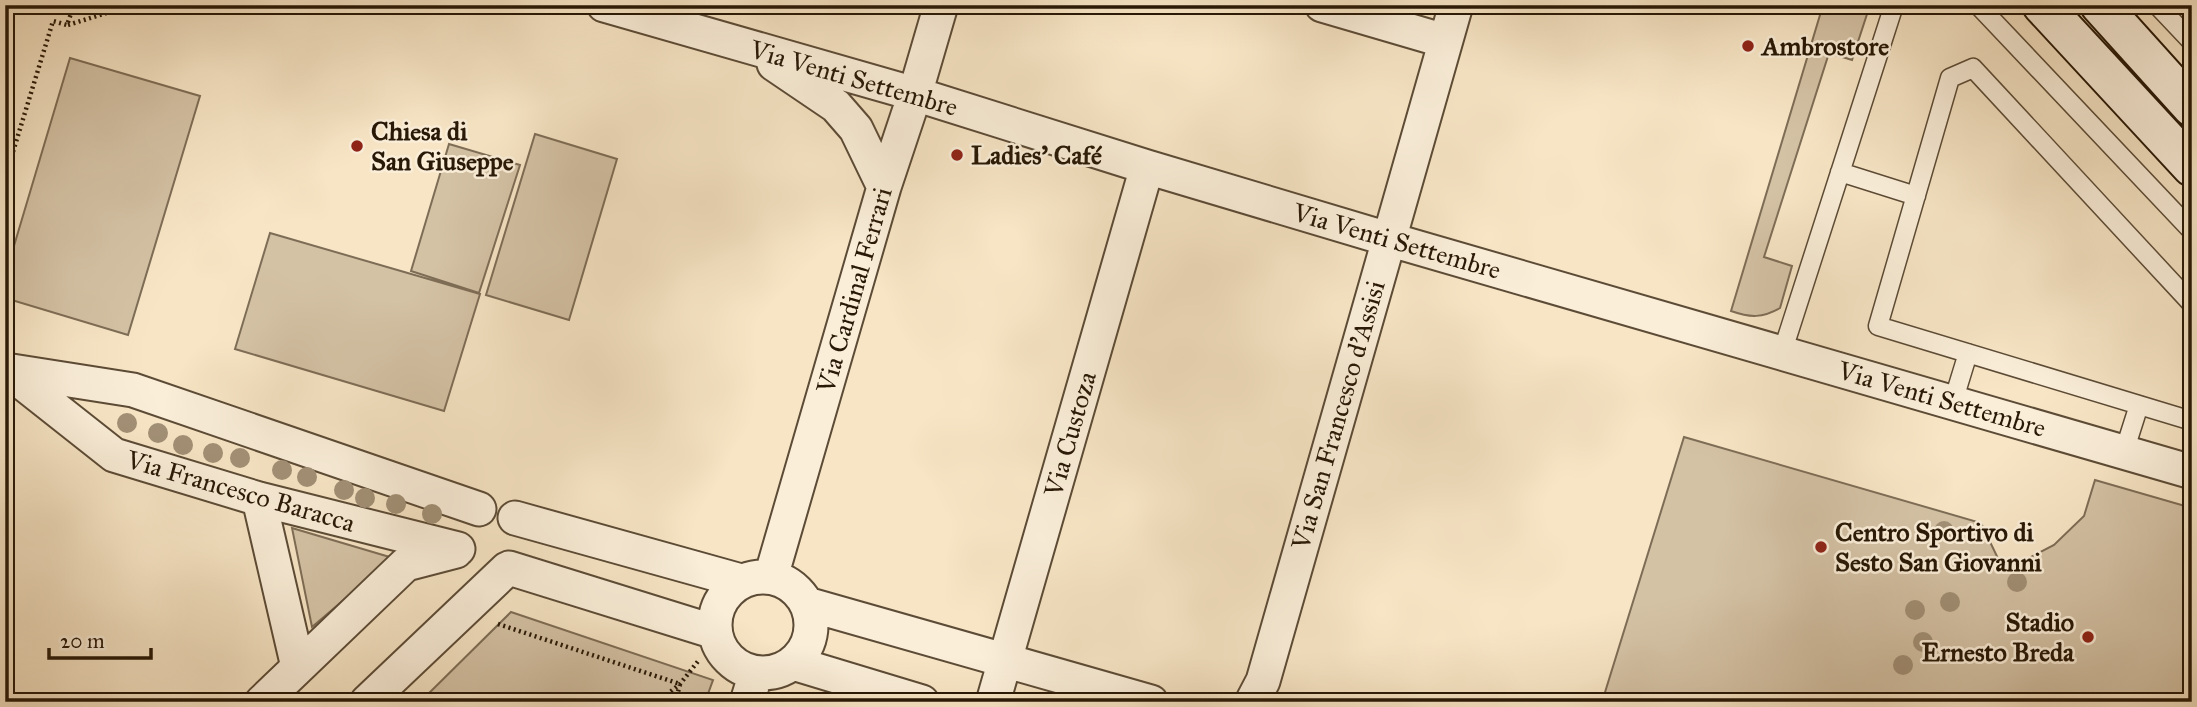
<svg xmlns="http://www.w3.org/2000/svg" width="2197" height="707" font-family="'IM FELL Great Primer',serif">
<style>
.green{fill:#d4c2a5;stroke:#7e6d56;stroke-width:2}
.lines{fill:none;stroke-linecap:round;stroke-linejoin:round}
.lane-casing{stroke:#5c4b36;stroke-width:21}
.street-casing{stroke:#5c4b36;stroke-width:37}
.secondary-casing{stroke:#281806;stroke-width:42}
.path{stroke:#281806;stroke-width:4.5;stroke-dasharray:2 3.5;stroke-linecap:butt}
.lane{stroke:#faeed9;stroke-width:18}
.street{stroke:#faeed9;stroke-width:33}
.secondary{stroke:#faeed9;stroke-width:38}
.tree{fill:#a29076}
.poi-dot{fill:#8f2418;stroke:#faeed9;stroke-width:2.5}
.labels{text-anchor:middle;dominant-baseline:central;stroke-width:5;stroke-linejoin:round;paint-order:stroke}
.poi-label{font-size:26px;font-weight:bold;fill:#281806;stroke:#faeed9;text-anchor:start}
.street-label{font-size:26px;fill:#281806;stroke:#faeed9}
</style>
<rect width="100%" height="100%" fill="#f7e5c5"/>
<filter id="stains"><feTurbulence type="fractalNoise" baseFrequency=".00286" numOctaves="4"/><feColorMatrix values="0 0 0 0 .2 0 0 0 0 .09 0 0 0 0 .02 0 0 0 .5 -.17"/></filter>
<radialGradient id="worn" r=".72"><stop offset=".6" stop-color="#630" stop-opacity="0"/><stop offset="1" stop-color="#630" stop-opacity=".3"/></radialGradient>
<!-- green -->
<path class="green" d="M1823 5H1870L1852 60 1829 53 1764 257 1792 266 1780 308C1762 318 1751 318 1731 311Z
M70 58 200 96 128 335 5 298V276Z
M535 134 617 159 569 320 486 295Z
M449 144 520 165 479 293 411 271Z
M270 233 480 294 444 411 235 349Z
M1684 437 1981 523 2004 571 2054 545 2084 516 2095 480 2192 508V702H1602Z
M292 528 393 558 312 627Z
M511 612 713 680 705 702H420Z"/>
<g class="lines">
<!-- lane casing -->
<g class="lane-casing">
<path id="lane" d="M1978 5 2192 231
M2157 5 2192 42
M1840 172 1916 196
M2192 304 1973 68 1950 78 1878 326 2192 421
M1782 353 1894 5
M1953 402 1968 353
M2124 452 2139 405"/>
</g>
<!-- street casing -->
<g class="street-casing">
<path id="street" d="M604 5 915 94 1147 167 1388 239 2192 472
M1322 5 1445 41
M774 64 836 106 856 129 884 187
M5 369 114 455 259 499 458 549
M12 371 133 390 479 509
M259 499 298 667
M515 518 741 581
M509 568 715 632
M715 625a48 48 0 1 1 96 0a48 48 0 1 1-96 0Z
M771 577 884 187 915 94 941 5
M807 604 1151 702
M793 663 922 702
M262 702 406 564 456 551
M367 702 507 569
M747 702 756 673
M993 702 1147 167
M1252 702 1263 681 1456 5"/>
</g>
<!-- secondary casing -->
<g class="secondary-casing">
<path id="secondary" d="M2042 5 2192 167
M2100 5 2192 107"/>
</g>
<!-- path -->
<path class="path" d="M68 25 132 5
M5 178 53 21 67 25 74 5
M498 624 680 684
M658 702 680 684 699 660
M675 702 680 685"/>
<!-- lane -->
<use href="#lane" class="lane"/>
<!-- street -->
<use href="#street" class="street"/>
<!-- secondary -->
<use href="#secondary" class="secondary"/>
</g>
<!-- trees -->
<g class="tree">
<circle cx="127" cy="423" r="10"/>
<circle cx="158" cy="433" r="10"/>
<circle cx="183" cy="445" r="10"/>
<circle cx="213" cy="453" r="10"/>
<circle cx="240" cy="458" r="10"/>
<circle cx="282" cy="470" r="10"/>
<circle cx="307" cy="477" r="10"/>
<circle cx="344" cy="490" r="10"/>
<circle cx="365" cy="498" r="10"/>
<circle cx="396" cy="504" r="10"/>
<circle cx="432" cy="514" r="10"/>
<circle cx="1944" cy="531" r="10"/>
<circle cx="2017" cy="582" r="10"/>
<circle cx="1950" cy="602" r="10"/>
<circle cx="1915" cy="610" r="10"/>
<circle cx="1923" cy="642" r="10"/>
<circle cx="1903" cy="665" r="10"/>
</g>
<!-- markers -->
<g class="poi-dot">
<circle cx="1748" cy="46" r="7"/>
<circle cx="357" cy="146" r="7"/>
<circle cx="957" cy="155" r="7"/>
<circle cx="1821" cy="547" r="7"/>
<circle cx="2088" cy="637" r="7"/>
</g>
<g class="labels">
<!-- poi labels -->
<g class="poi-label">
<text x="1762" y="46">Ambrostore</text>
<text x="371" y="131">Chiesa di<tspan x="371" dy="30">San Giuseppe</tspan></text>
<text x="971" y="155">Ladies' Café</text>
<text x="1835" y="532">Centro Sportivo di<tspan x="1835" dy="30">Sesto San Giovanni</tspan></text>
<text x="2074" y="622" text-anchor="end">Stadio<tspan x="2074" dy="30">Ernesto Breda</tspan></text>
</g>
<!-- street labels -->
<g class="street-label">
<text transform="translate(854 78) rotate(16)">Via Venti Settembre</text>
<text transform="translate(1397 241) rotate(16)">Via Venti Settembre</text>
<text transform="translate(854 290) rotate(-74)">Via Cardinal Ferrari</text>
<text transform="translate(1942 399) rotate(16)">Via Venti Settembre</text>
<text transform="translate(1338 415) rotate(-74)">Via San Francesco d'Assisi</text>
<text transform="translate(1070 434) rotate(-74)">Via Custoza</text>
<text transform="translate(241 491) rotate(16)">Via Francesco Baracca</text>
</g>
</g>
<!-- margin -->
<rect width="2197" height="707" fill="none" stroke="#f7e5c5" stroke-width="28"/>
<rect x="7" y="7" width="2183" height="693" fill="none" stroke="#281806" stroke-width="3.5"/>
<rect x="14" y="14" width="2169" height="679" fill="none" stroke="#281806" stroke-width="2"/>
<!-- scale -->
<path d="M49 648v10h102v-10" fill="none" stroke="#281806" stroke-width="3.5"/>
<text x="60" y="648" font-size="21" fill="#281806" stroke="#faeed9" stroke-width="5" paint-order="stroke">20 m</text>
<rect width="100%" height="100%" filter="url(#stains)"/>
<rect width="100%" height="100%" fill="url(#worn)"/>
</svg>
